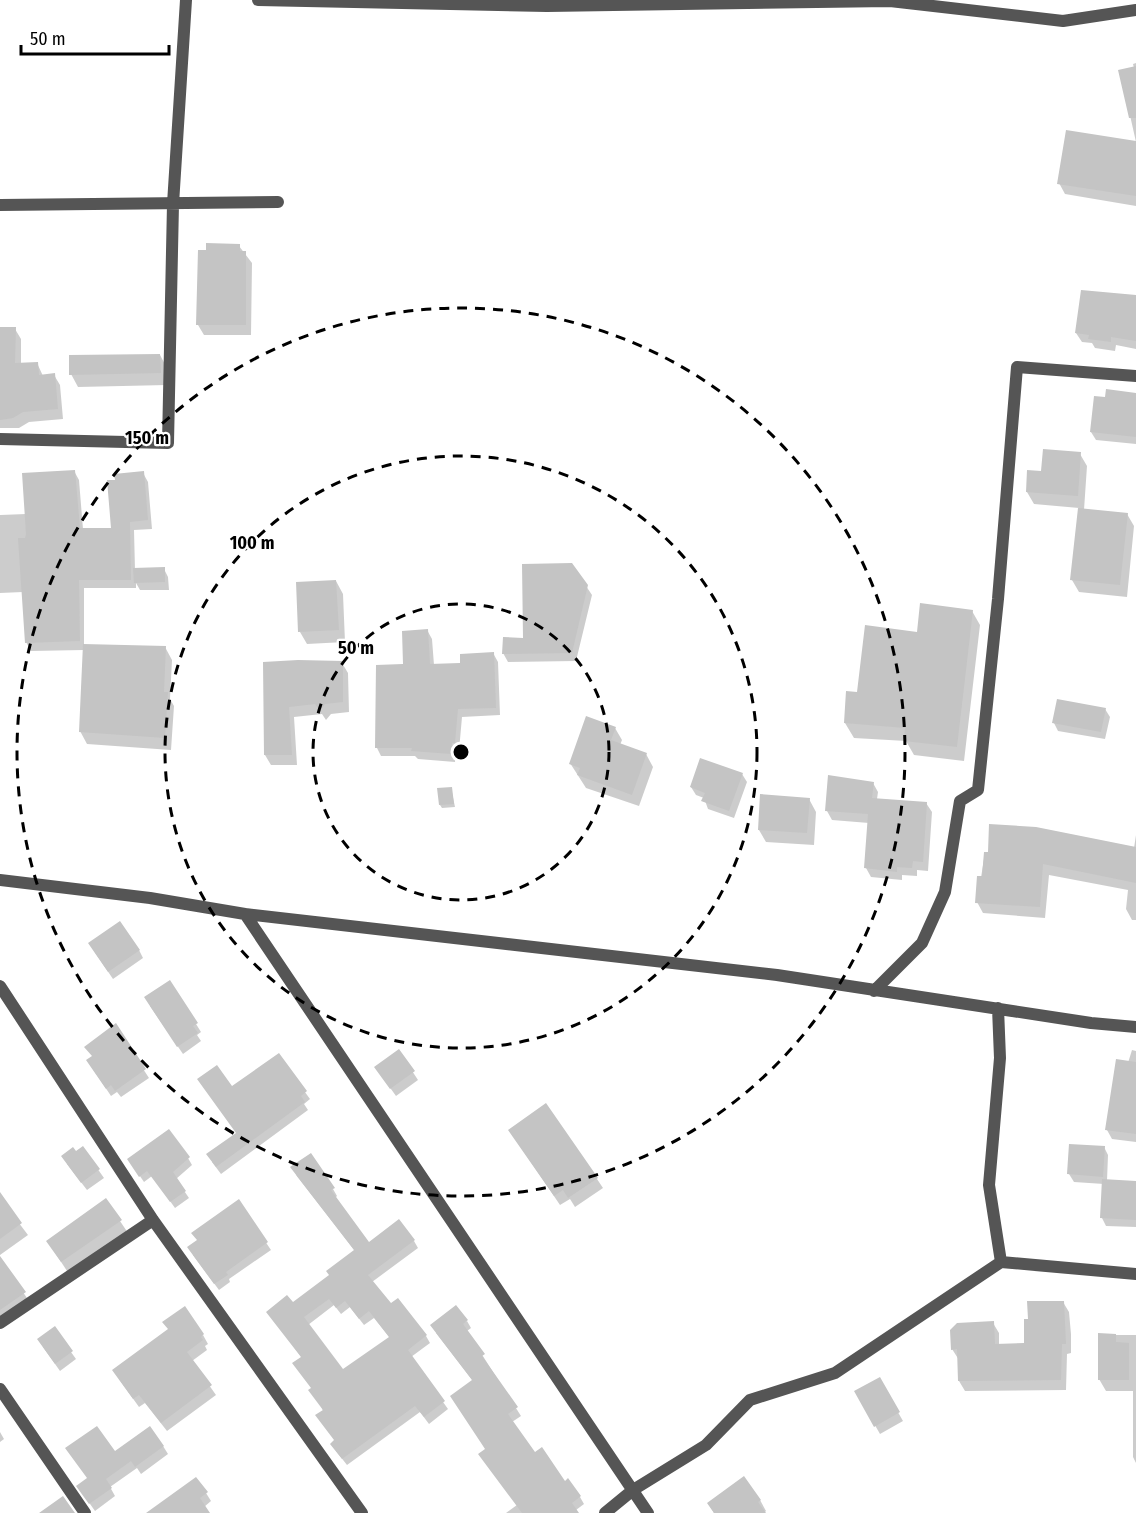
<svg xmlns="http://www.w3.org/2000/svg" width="1136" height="1513" font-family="'Fira Sans Condensed',sans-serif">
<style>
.shadow{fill:#0003;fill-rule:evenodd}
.building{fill:#c4c4c4;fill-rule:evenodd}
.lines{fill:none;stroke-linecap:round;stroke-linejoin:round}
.minor{stroke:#555;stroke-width:12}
.ring{fill:none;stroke:#000;stroke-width:3;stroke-dasharray:10 8}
.centre{fill:#000;stroke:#fff;stroke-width:3}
.ring-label{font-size:18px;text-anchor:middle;font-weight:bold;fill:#000;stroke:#fff;stroke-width:4.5;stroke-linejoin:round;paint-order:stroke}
</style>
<rect width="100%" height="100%" fill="#fff"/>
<!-- shadow -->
<path class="shadow" d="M1136 63V142L1120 71 1134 68 1133 64Z
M1136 142V206L1065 194 1059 183Z
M239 246 252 263 251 335H204L198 325Z
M1136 297V349L1116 345 1115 351 1095 348 1092 343 1082 342 1076 333Z
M0 329H15L21 339V364L37 363 43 376 54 375 60 385 63 419 29 422 19 428H0Z
M160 355 167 368V385L78 387 71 374Z
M1136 395V444L1096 440 1091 432Z
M1080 454 1087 466 1084 510 1127 514 1134 526 1127 597 1079 592 1072 580 1079 508 1034 504 1027 492 1042 473Z
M74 471 79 480 83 529H112L143 473 148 482 152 529 134 530 135 570 164 569 168 577 169 590H140L136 583V588H84V646L165 647 172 660 170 699 174 706 171 750 87 744 80 731 84 650 31 651 26 642 23 592 0 593V515L26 514Z
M336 581 343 594 345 642 307 644 300 632Z
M586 586 592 595 576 661 508 662 503 653 524 640Z
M972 611 980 625 964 761 914 755 906 741 854 738 845 723 848 693H859L918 633Z
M427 630 432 639 434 665 462 664 493 653 498 662 500 715 462 717 459 751 456 750 455 762 418 759 415 756H381L377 748 405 665Z
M264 663H342L348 673 349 712 331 714 326 720 322 714 294 717 297 765H271L265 755Z
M1105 709 1110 717 1105 739 1058 731 1054 723Z
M615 728 622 740 620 745 646 754 653 767 639 806 586 788 570 763Z
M742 774 747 782 734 818 708 809 704 798 696 795 691 787Z
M873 783 878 792 877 799 926 803 932 812 928 871 917 870V876L902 875V880L871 877 866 868 869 823 832 820 827 811Z
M451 788 455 807 442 808 440 805Z
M809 799 816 812 814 845 766 842 759 830Z
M1136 835V920H1132L1126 909 1128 890 1049 875 1045 918 983 913 977 902 985 853 1134 848Z
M139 950 143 958 113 979 94 951Z
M170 982 201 1032 197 1035 201 1041 183 1054 150 1006Z
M1132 1050 1136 1051V1142L1112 1139 1107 1130Z
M399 1051 418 1080 396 1096 381 1075Z
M134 1055 149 1078 121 1097 117 1092 111 1096 93 1069Z
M278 1055 310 1099 304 1104 308 1110 221 1174 212 1162 237 1134 232 1088Z
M516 1140 597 1179 603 1188 575 1207 570 1199 560 1205Z
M1104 1147 1108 1155 1107 1181 1136 1183V1227L1106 1226 1102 1218 1104 1184 1074 1182 1069 1174Z
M83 1148 104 1178 87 1190 67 1164Z
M188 1158 192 1165 176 1179 189 1198 175 1208 152 1176 144 1182 133 1166Z
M296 1175 333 1189 337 1196 335 1198 368 1244 414 1241 418 1248 372 1282 391 1306 426 1336 430 1343 411 1357 448 1409 429 1424 420 1412 347 1465 336 1451 335 1441 302 1358 268 1312 293 1305 331 1275 355 1251ZM334 1305 341 1314 350 1307 364 1325 374 1318 390 1338 342 1371 308 1325Z
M0 1198 28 1235 0 1255Z
M106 1200 128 1233 69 1274 48 1242Z
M238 1201 271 1250 229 1279 230 1282 219 1290 193 1255 198 1241Z
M0 1258 31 1304 0 1325Z
M1063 1302 1069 1312 1071 1334V1353L1067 1354 1066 1390 965 1391 959 1381V1360L952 1349 993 1323 999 1333V1345L1026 1344Z
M467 1321 471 1328 467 1331 521 1416 512 1422 535 1454 580 1497 584 1504 576 1510 578 1513H506L517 1505 480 1455 486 1450 473 1381 436 1333Z
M203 1335 208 1344 205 1346 207 1350 192 1361 216 1395 167 1431 145 1403 139 1407 119 1379Z
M1099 1335H1136V1463L1133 1457V1391H1106L1099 1379Z
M43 1347 71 1352 76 1359 60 1371Z
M879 1379 903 1421 880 1434 856 1392Z
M0 1432 4 1439 0 1442Z
M163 1446 168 1454 141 1474 137 1468 110 1487 115 1496 95 1511 83 1494 114 1453Z
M206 1493 211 1501 204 1507 209 1513H148Z
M760 1500 766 1511 764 1513H714L708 1503Z"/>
<!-- building -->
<path class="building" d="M1136 66V118H1129L1118 70Z
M1066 130 1136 141V196L1057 184Z
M206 243 240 244V251H246V325H196L198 250H206Z
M1081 290 1136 295V341L1111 337V342L1088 339 1089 335 1075 333Z
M0 327H16L15 363 38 362 39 375 55 373 58 409 23 412 13 418 0 420Z
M160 354 161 373 69 375V355Z
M1106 389 1136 393V437L1090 432 1094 396 1105 397Z
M1043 449 1081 452 1078 496 1026 492 1027 470 1041 471Z
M75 470 80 528H111L107 480H115L114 474 144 471 148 520 130 522 131 580H79L80 641 25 643 18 538H25L26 534 22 473Z
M1078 508 1128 513 1120 585 1070 580Z
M572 563 588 585 572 653 502 654 503 637 523 638 522 564Z
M165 567V582L134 583 133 568Z
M336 580 339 630 298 632 296 582Z
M920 603 973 610 957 747 904 741 905 728 844 723 846 691 857 692 865 625 917 632Z
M428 629 430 664 460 663V654L494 652 496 708 458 709 455 743H452L451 754 411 751 412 748H375L376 665 403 664 402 631Z
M83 644 166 646 164 692H168L165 738 79 732Z
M298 660 343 661V702L325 704 320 711 315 704 289 707 292 755H264L263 662Z
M1057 699 1106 708 1101 732 1052 723Z
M586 716 616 727 611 740 647 753 632 795 577 775 580 768 569 764Z
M700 758 743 773 729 811 701 801 705 793 690 787Z
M828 775 874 782 872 798 927 802 923 862 913 861 912 868 897 867V872L864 868 868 814 825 811Z
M452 787 454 804 439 805 437 788Z
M760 794 810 798 807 833 758 830Z
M989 824 1036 827 1136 847V883L1043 864 1040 907 975 903 977 876H982L984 852H988Z
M120 921 140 950 108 972 88 943Z
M170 980 198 1023 193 1026 198 1033 177 1047 144 997Z
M116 1023 146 1069 115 1091 111 1085 106 1089 86 1060 92 1056 84 1047Z
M399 1049 415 1071 390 1089 374 1067Z
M279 1053 307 1091 301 1096 305 1102 216 1167 206 1154 236 1133 197 1079 217 1065 232 1086Z
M1116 1059 1136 1062V1134L1105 1130Z
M546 1103 598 1178 568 1198 563 1190 554 1196 508 1130Z
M169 1129 190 1157 173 1172 186 1191 170 1202 147 1171 139 1177 127 1159Z
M1069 1144 1105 1146 1103 1177 1067 1174Z
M83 1146 100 1169 81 1183 61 1156 73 1147 76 1151Z
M311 1153 335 1188 331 1190 369 1242 399 1219 415 1240 368 1275 391 1303 398 1298 427 1335 408 1350 445 1401 424 1417 415 1406 342 1459 330 1444 334 1440 315 1415 323 1410 308 1390 311 1388 292 1363 301 1357 266 1312 287 1295 293 1302 329 1275 326 1271 354 1250 290 1167ZM329 1299 336 1308 345 1301 359 1319 369 1311 389 1337 343 1369 304 1317Z
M1102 1179 1136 1181V1220L1100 1218Z
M0 1192 22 1223 0 1239Z
M106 1198 122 1220 61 1262 46 1241Z
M239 1199 268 1242 226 1272 228 1275 214 1284 187 1247 197 1240 191 1233Z
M0 1256 26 1292 0 1310Z
M1027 1301H1064L1066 1344H1062L1061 1380 958 1381 957 1349 951 1350 950 1330 957 1323 994 1321 995 1344 1024 1343V1319H1028Z
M456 1305 468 1320 463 1324 485 1354 482 1356 518 1407 508 1414 535 1452 542 1447 565 1481 568 1478 581 1496 572 1503 579 1513H522L478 1454 485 1449 450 1396 472 1380 430 1325Z
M185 1306 204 1334 201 1337 203 1340 187 1352 212 1385 161 1423 139 1395 133 1399 112 1370 168 1329 162 1322Z
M55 1326 73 1351 55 1364 37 1339Z
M1098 1333 1116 1334V1342L1129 1343V1380H1098Z
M880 1377 900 1412 874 1427 854 1391Z
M97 1426 115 1451 150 1426 164 1446 135 1467 131 1461 106 1479 112 1488 89 1504 76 1486 87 1478 65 1448Z
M744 1476 761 1500 758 1502 766 1513H714L707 1503Z
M196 1477 208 1492 200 1498 210 1513H146Z
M63 1496 75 1513H39Z"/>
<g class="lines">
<!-- minor -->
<path class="minor" d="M258 0 547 6 890 1 1063 21 1136 10
M0 205 278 202
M0 439 168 443 173 204 186 0
M0 880 150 898 245 914 777 975 1091 1023 1136 1027
M245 914 648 1513
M0 986 153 1220 362 1513
M874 991 922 943 945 892 960 801 978 790 998 599 1017 367 1136 376
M1001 1262 1136 1274
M0 1323 153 1220
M0 1389 85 1513
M605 1513 633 1490 706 1445 750 1400 835 1373 1001 1262 989 1185 1000 1058 998 1008"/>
</g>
<!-- distance rings -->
<g class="ring">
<circle cx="461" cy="752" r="148"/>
<circle cx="461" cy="752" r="296"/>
<circle cx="461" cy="752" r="444"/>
</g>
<circle cx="461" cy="752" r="9" class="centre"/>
<g class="ring-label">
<text x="147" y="444">150 m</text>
<text x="252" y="549">100 m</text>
<text x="356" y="654">50 m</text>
</g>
<!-- scale -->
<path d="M21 45v9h148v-9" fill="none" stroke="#000000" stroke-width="3"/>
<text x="30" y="45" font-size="18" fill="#000000" stroke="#ffffff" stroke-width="4.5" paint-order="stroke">50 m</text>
</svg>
